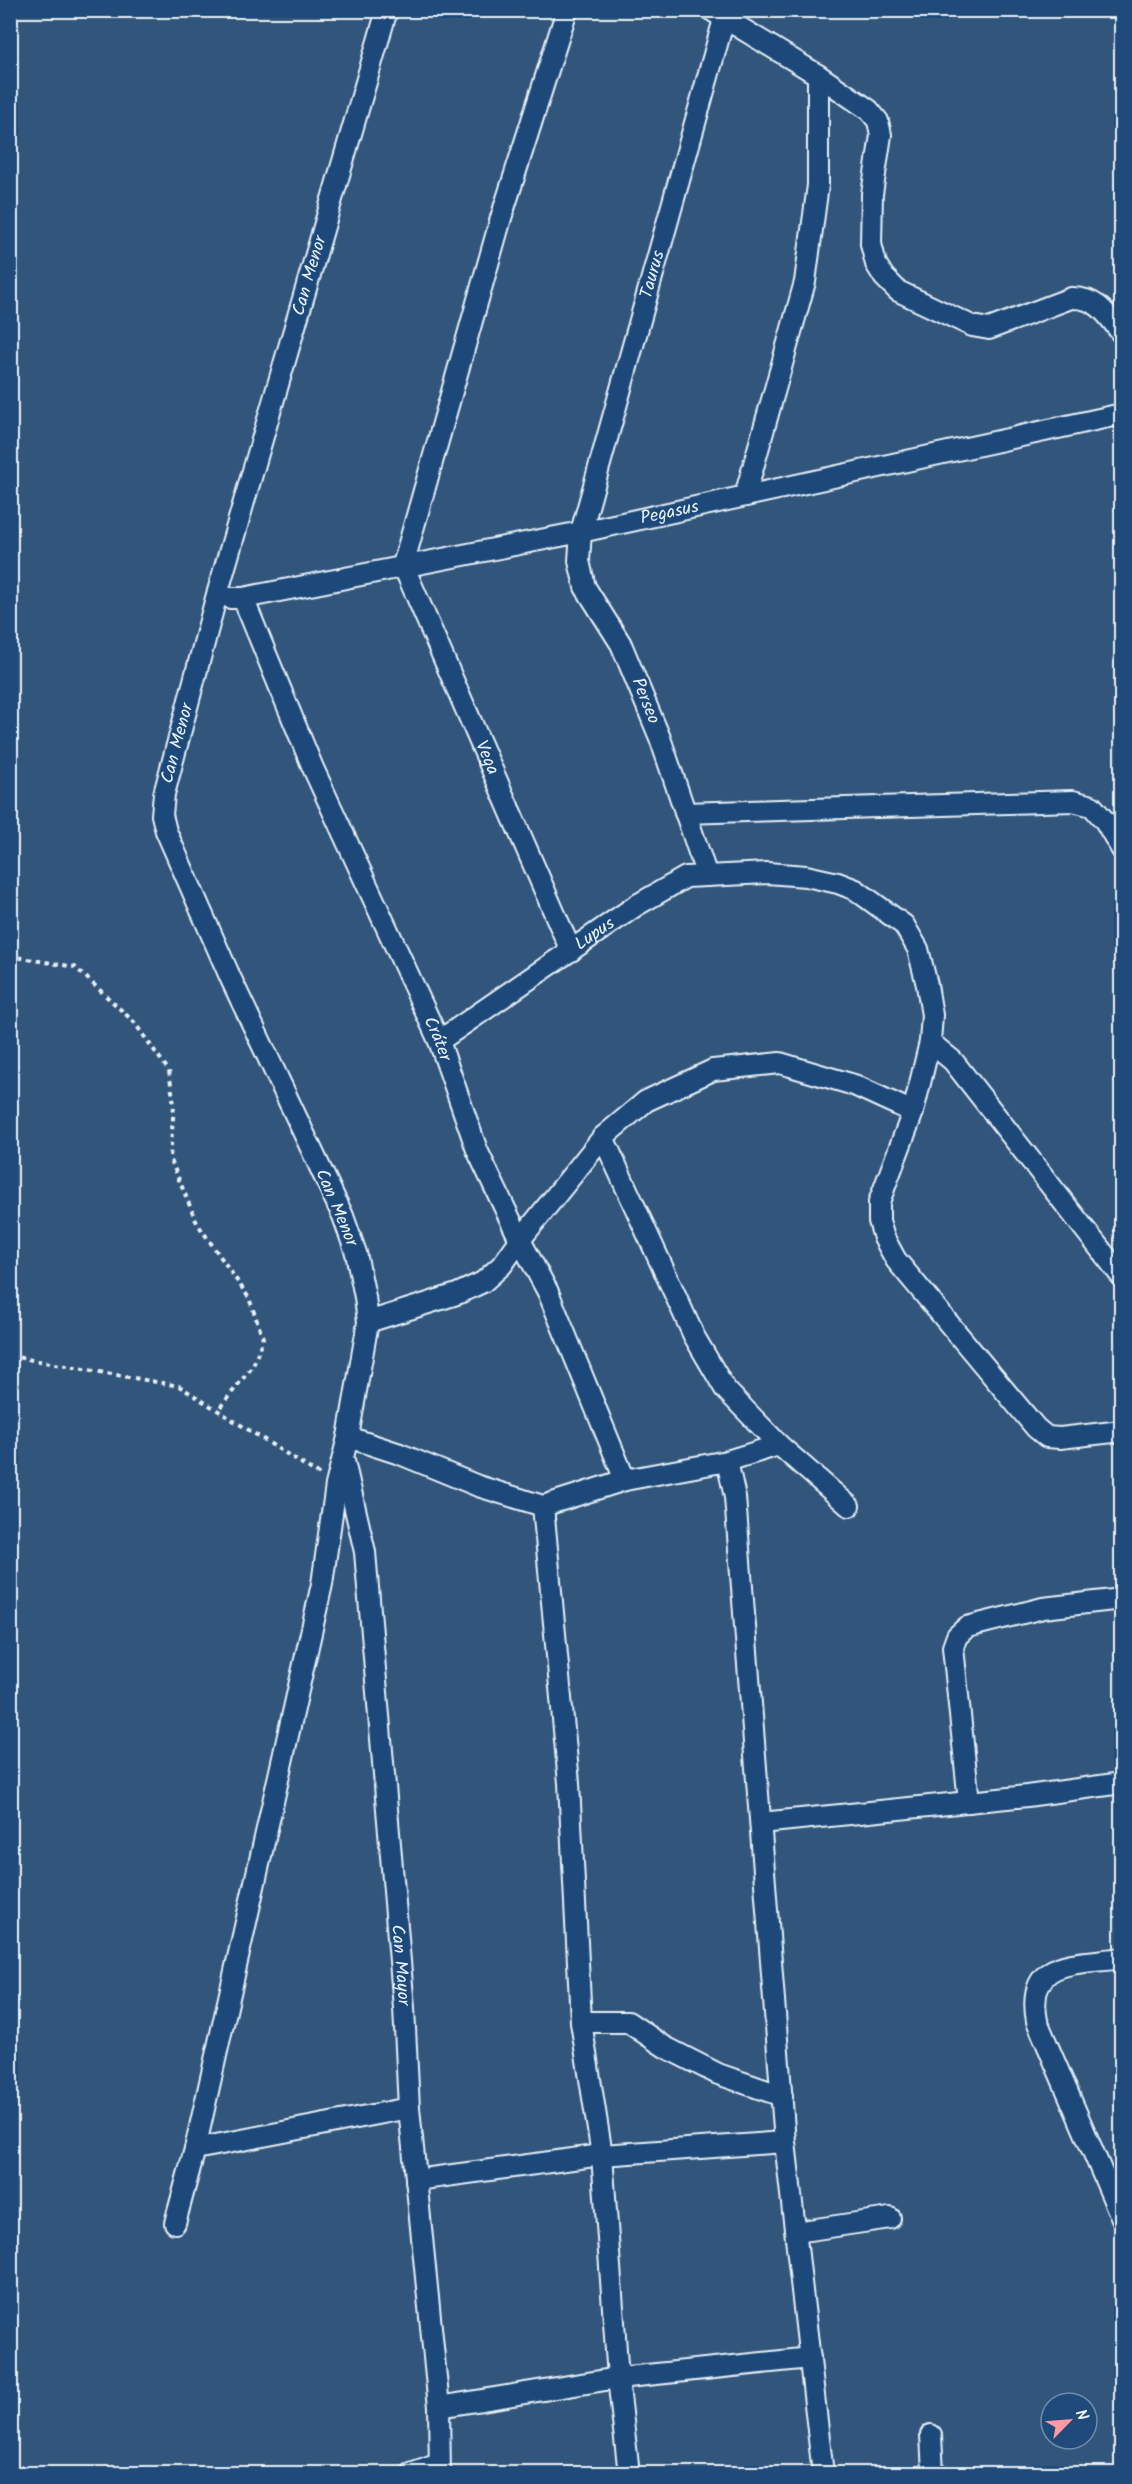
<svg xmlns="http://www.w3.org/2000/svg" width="1132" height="2484" font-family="Kalam,sans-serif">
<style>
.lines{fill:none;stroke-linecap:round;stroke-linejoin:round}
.minor-casing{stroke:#e8f1f8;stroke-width:24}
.path{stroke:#e8f1f8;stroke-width:4;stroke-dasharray:4.5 4.5;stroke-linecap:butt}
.minor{stroke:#1f4a7a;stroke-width:20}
.labels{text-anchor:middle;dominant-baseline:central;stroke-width:5;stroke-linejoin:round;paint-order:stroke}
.street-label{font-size:18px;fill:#e8f1f8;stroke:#1f4a7a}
</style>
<rect width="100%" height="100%" fill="#32557b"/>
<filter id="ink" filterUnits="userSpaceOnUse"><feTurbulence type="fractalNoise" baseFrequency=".0167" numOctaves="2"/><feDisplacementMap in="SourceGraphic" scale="12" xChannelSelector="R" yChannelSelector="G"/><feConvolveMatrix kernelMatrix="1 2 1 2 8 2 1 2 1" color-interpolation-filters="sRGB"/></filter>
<g filter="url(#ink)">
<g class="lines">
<!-- minor casing -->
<g class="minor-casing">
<g id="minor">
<path id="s1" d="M567 10 501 218 403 565 571 951"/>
<path d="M711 10 818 75 869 110 878 121 881 135 872 194 871 244 876 264 884 277 898 291 972 326 989 329 1071 298C1097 297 1107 314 1122 334"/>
<path d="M745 496 805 282 818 185V75"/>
<path id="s2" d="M230 598H243L581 532 1122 414"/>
<path id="s3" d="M243 598 313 768 439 1041 477 1150 520 1240 548 1292 625 1480"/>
<path d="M685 813 1073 801 1092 806 1105 821 1122 850"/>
<path id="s4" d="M707 876 660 738 621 644 585 587 579 561 581 532 724 19"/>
<path id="s5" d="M439 1041 637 905 686 877 767 873 806 876 838 883 856 890 904 925 918 949 927 985 932 1015 930 1042 953 1061 1122 1277"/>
<path d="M930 1042 913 1112 879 1202V1221L884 1238 896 1260 1036 1428 1047 1437 1060 1438 1122 1431"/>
<path d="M603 1137 694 1336 725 1389 779 1445 849 1506"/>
<path d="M368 1322 457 1294 483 1282 502 1265 520 1240 603 1137 646 1101 713 1070 780 1063 854 1085 913 1112"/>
<path d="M348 1437 400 1454 478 1486 543 1506 625 1480 727 1461 779 1445"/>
<path id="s6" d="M344 1461 365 1552 404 2008 409 2108 439 2407 440 2474"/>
<path d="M727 1461 735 1497 785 2142 823 2474"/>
<path d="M543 1506 569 1783 581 2022 602 2155 618 2378 629 2474"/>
<path d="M969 1802 953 1647 957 1636 967 1627 1043 1608 1122 1599"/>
<path d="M761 1823 1027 1796 1122 1783"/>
<path d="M1122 1958C1075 1965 1025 1957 1037 2021L1122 2219"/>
<path d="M581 2022H628L665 2047 718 2074 782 2096"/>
<path d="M195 2149 409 2108"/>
<path d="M416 2180 602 2155 785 2142"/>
<path id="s7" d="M175 2223 195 2149 322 1584 336 1485 348 1437 368 1322 365 1297 356 1253 343 1216 231 979 166 831 162 815 164 794 216 598 387 10"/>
<path d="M796 2232 890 2218"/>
<path d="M439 2407 618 2378 810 2358"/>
<path d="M931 2435 933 2474"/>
<path d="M411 2474 439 2464"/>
</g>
</g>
<!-- path -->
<path class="path" d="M10 956 75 967 134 1022 169 1071 174 1105 170 1158 197 1223 249 1298 263 1338 253 1366 218 1410
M10 1356 179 1386 320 1475"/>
<!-- minor -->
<use href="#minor" class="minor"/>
</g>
</g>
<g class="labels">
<!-- street labels -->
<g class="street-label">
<text stroke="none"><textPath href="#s4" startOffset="638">Taurus</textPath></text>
<text stroke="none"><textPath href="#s7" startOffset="2031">Can Menor</textPath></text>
<text stroke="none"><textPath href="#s2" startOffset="448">Pegasus</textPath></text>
<text transform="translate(645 701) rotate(68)">Perseo</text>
<text stroke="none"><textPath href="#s7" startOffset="1545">Can Menor</textPath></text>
<text stroke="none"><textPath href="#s1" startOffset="789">Vega</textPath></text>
<text stroke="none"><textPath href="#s5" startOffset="189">Lupus</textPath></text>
<text stroke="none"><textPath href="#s3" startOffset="482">Cráter</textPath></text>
<text transform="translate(336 1208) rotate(67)">Can Menor</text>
<text stroke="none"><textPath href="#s6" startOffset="508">Can Mayor</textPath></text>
</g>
</g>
<!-- margin -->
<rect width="1132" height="2484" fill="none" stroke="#1f4a7a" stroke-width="36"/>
<rect x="18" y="18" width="1096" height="2448" fill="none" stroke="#e8f1f8" stroke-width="2" filter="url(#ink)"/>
<!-- north arrow -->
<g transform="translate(1069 2421) rotate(65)"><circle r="28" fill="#1f4a7a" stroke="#6f8dac" stroke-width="1.5"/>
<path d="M0-4.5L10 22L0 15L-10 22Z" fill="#ff9aa2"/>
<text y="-9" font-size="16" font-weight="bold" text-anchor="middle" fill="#e8f1f8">N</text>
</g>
</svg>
